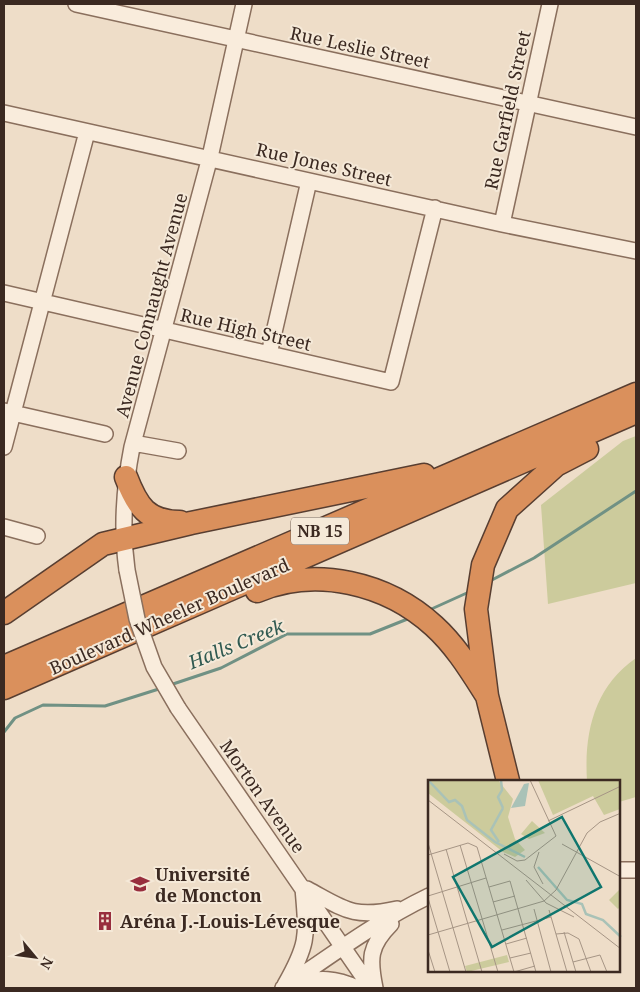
<svg xmlns="http://www.w3.org/2000/svg" width="640" height="992" font-family="'Noto Serif',serif">
<style>
.green{fill:#cccb9c}
.lines{fill:none;stroke-linecap:round;stroke-linejoin:round}
.stream{stroke:#709184;stroke-width:3}
.minor-casing{stroke:#8a6f5d;stroke-width:18}
.highway-casing{stroke:#583e31;stroke-width:25}
.minor{stroke:#f9ecdc;stroke-width:15}
.highway{stroke:#da905c;stroke-width:22}
.minor-bridge-casing{stroke:#8a6f5d;stroke-width:18;stroke-linecap:butt}
.minor-bridge{stroke:#f9ecdc;stroke-width:15}
.labels{text-anchor:middle;dominant-baseline:central;stroke-width:4;stroke-linejoin:round;paint-order:stroke}
.shield{fill:#f5e9d8;stroke:#736358;stroke-width:1}
.shield-label{font-size:16px;font-weight:bold;fill:#3b2921}
.street-label{font-size:18px;fill:#3b2921;stroke:#f5e9d8}
.poi-label{font-size:18px;font-weight:bold;fill:#3b2921;stroke:#f5e9d8;text-anchor:start}
.water-label{font-size:19px;font-style:italic;fill:#305a51;stroke:#f5e9d8}
.inset-river{fill:none;stroke:#a9c2b7;stroke-width:2.5}
.inset-road{fill:none;stroke:#a69585;stroke-width:1}
.view{fill:#0f766e;fill-opacity:0.15;stroke:#0f766e;stroke-width:2.5}
.inset-edge{fill:none;stroke:#3b2921;stroke-width:2.5}
</style>
<rect width="100%" height="100%" fill="#eeddc8"/>
<!-- green -->
<path class="green" d="M636 436V583L548 604 541 505 623 441Z
M636 658V797L619 802V781H587C584 733 594 687 636 658Z"/>
<g class="lines">
<!-- stream -->
<path class="stream" d="M490 581 534 558 636 491
M427 611 469 592
M170 685 221 668 287 634H370L410 618
M4 732 15 718 43 705 105 706 162 688"/>
<!-- minor casing -->
<g class="minor-casing">
<path id="minor" d="M76 4 636 127
M4 113 502 224 636 251
M502 224 550 4
M4 293 391 382 435 208
M269 354 309 181
M4 411 105 434
M133 443 178 451
M4 447 87 132
M4 527 37 536
M127 570C121 528 124 488 132 447L210 157 244 4
M178 708 371 988
M619 870H636
M307 889C344 909 353 919 397 909
M297 984C319 977 336 978 357 988
M285 985C309 943 307 936 303 888
M283 988C330 956 377 921 429 896
M375 988C369 959 369 946 391 924"/>
</g>
<!-- highway casing -->
<g class="highway-casing">
<path id="highway" d="M126 477C137 506 147 522 180 522
M257 591C316 566 387 583 434 626 456 646 471 671 487 696
M4 613 103 544 191 523 424 475
M4 667 636 394
M4 688 636 412
M508 781 487 696 476 609 483 565 507 509 556 465 587 449"/>
</g>
<!-- minor -->
<use href="#minor" class="minor"/>
<!-- highway -->
<use href="#highway" class="highway"/>
<!-- minor-bridge casing -->
<g class="minor-bridge-casing">
<path id="minor-bridge" d="M127 570 137 619 154 667 178 708"/>
</g>
<!-- minor-bridge -->
<use href="#minor-bridge" class="minor-bridge"/>
</g>
<!-- icons -->
<defs>
<g id="university-bare" transform="scale(1.5)"><path d="M0-5L7-2L0 1L-7-2ZM-4 1L0 2.5L4 1V4Q0 6-4 4Z" fill="#982e3e" stroke="#f5e9d8" stroke-width="2.5" paint-order="stroke"/></g>
<g id="building-bare" transform="scale(1.5)"><path d="M-4-6H4V6H1V3H-1V6H-4ZM-2.5-4.3h1.7v1.8h-1.7ZM.8-4.3h1.7v1.8H.8ZM-2.5-1h1.7V.8h-1.7ZM.8-1h1.7V.8H.8Z" fill="#982e3e" stroke="#f5e9d8" stroke-width="2.5" paint-order="stroke"/></g>
</defs>
<g fill-rule="evenodd">
<use href="#university-bare" x="140" y="884"/>
<use href="#building-bare" x="105" y="921"/>
</g>
<g class="labels">
<!-- shield labels -->
<rect class="shield" x="291" y="517.5" width="58" height="27" rx="4"/>
<g class="shield-label">
<text x="320" y="531">NB 15</text>
</g>
<!-- street labels -->
<g class="street-label">
<text transform="translate(360 47) rotate(12)">Rue Leslie Street</text>
<text transform="translate(507 110) rotate(-78)">Rue Garfield Street</text>
<text transform="translate(324 164) rotate(13)">Rue Jones Street</text>
<text transform="translate(151 305) rotate(-75)">Avenue Connaught Avenue</text>
<text transform="translate(246 329) rotate(13)">Rue High Street</text>
<text transform="translate(169 616) rotate(-24)">Boulevard Wheeler Boulevard</text>
<text transform="translate(263 796) rotate(55)">Morton Avenue</text>
</g>
<!-- poi labels -->
<g class="poi-label">
<text x="155" y="874">Université<tspan x="155" dy="21">de Moncton</tspan></text>
<text x="120" y="921">Aréna J.-Louis-Lévesque</text>
</g>
<!-- water labels -->
<g class="water-label">
<text transform="translate(236 644) rotate(-22)">Halls Creek</text>
</g>
</g>
<!-- overview -->
<g transform="translate(428 780)">
<rect width="192" height="192" fill="#eeddc8"/>
<path d="M0 0H70L85 19 80 37 87 59 97 70 87 77 75 72 0 13ZM110 0H192V29L176 35 165 16 125 35ZM104 41 117 53 101 59 93 54ZM192 109V127L190 129 181 120ZM79 175 81 182 39 192 37 186Z" fill="#cccb9c"/>
<path d="M101 3 97 26 83 28 96 4Z" fill="#a9c2b7"/>
<path class="inset-river" d="M0 0 21 22 27 20 34 26 39 40 67 62 97 77M73 0 74 10 70 17 75 28M71 62 63 50 75 28M110 87 139 120 154 124 158 134 175 140 193 157"/>
<path class="inset-road" d="M102 0 128 56M0 20 193 169M120 41 193 6M0 63 38 192M134 64 193 97M32 65 70 192M18 69 54 192M111 72 106 87 115 104M76 74 89 81 97 80 128 56M0 75 40 63 49 67 86 192M98 100 118 123 146 137M61 107 82 101 108 192M0 116 58 98M0 118 22 192M65 122 87 116M106 129 123 192M121 130 139 192M74 150 123 137M136 152 148 192M128 154 140 153 151 159 163 192M0 155 116 121 128 110 159 53 172 42 193 33M78 164 99 158M0 170 7 192M82 178 103 173M145 182 172 175 179 192M86 192 107 186"/>
<path class="view" d="M134 37 173 107 64 167 25 97Z"/>
<rect width="192" height="192" class="inset-edge"/>
</g>
<!-- border -->
<rect width="640" height="992" fill="none" stroke="#3b2921" stroke-width="10"/>
<!-- north arrow -->
<g transform="translate(35 957) rotate(119)" stroke="#f5e9d8" stroke-width="4" paint-order="stroke">
<path d="M0-4L9 19L0 12L-9 19Z" fill="#3b2921"/>
<text y="-8" font-size="14" font-weight="bold" text-anchor="middle" fill="#3b2921">N</text>
</g>
</svg>
